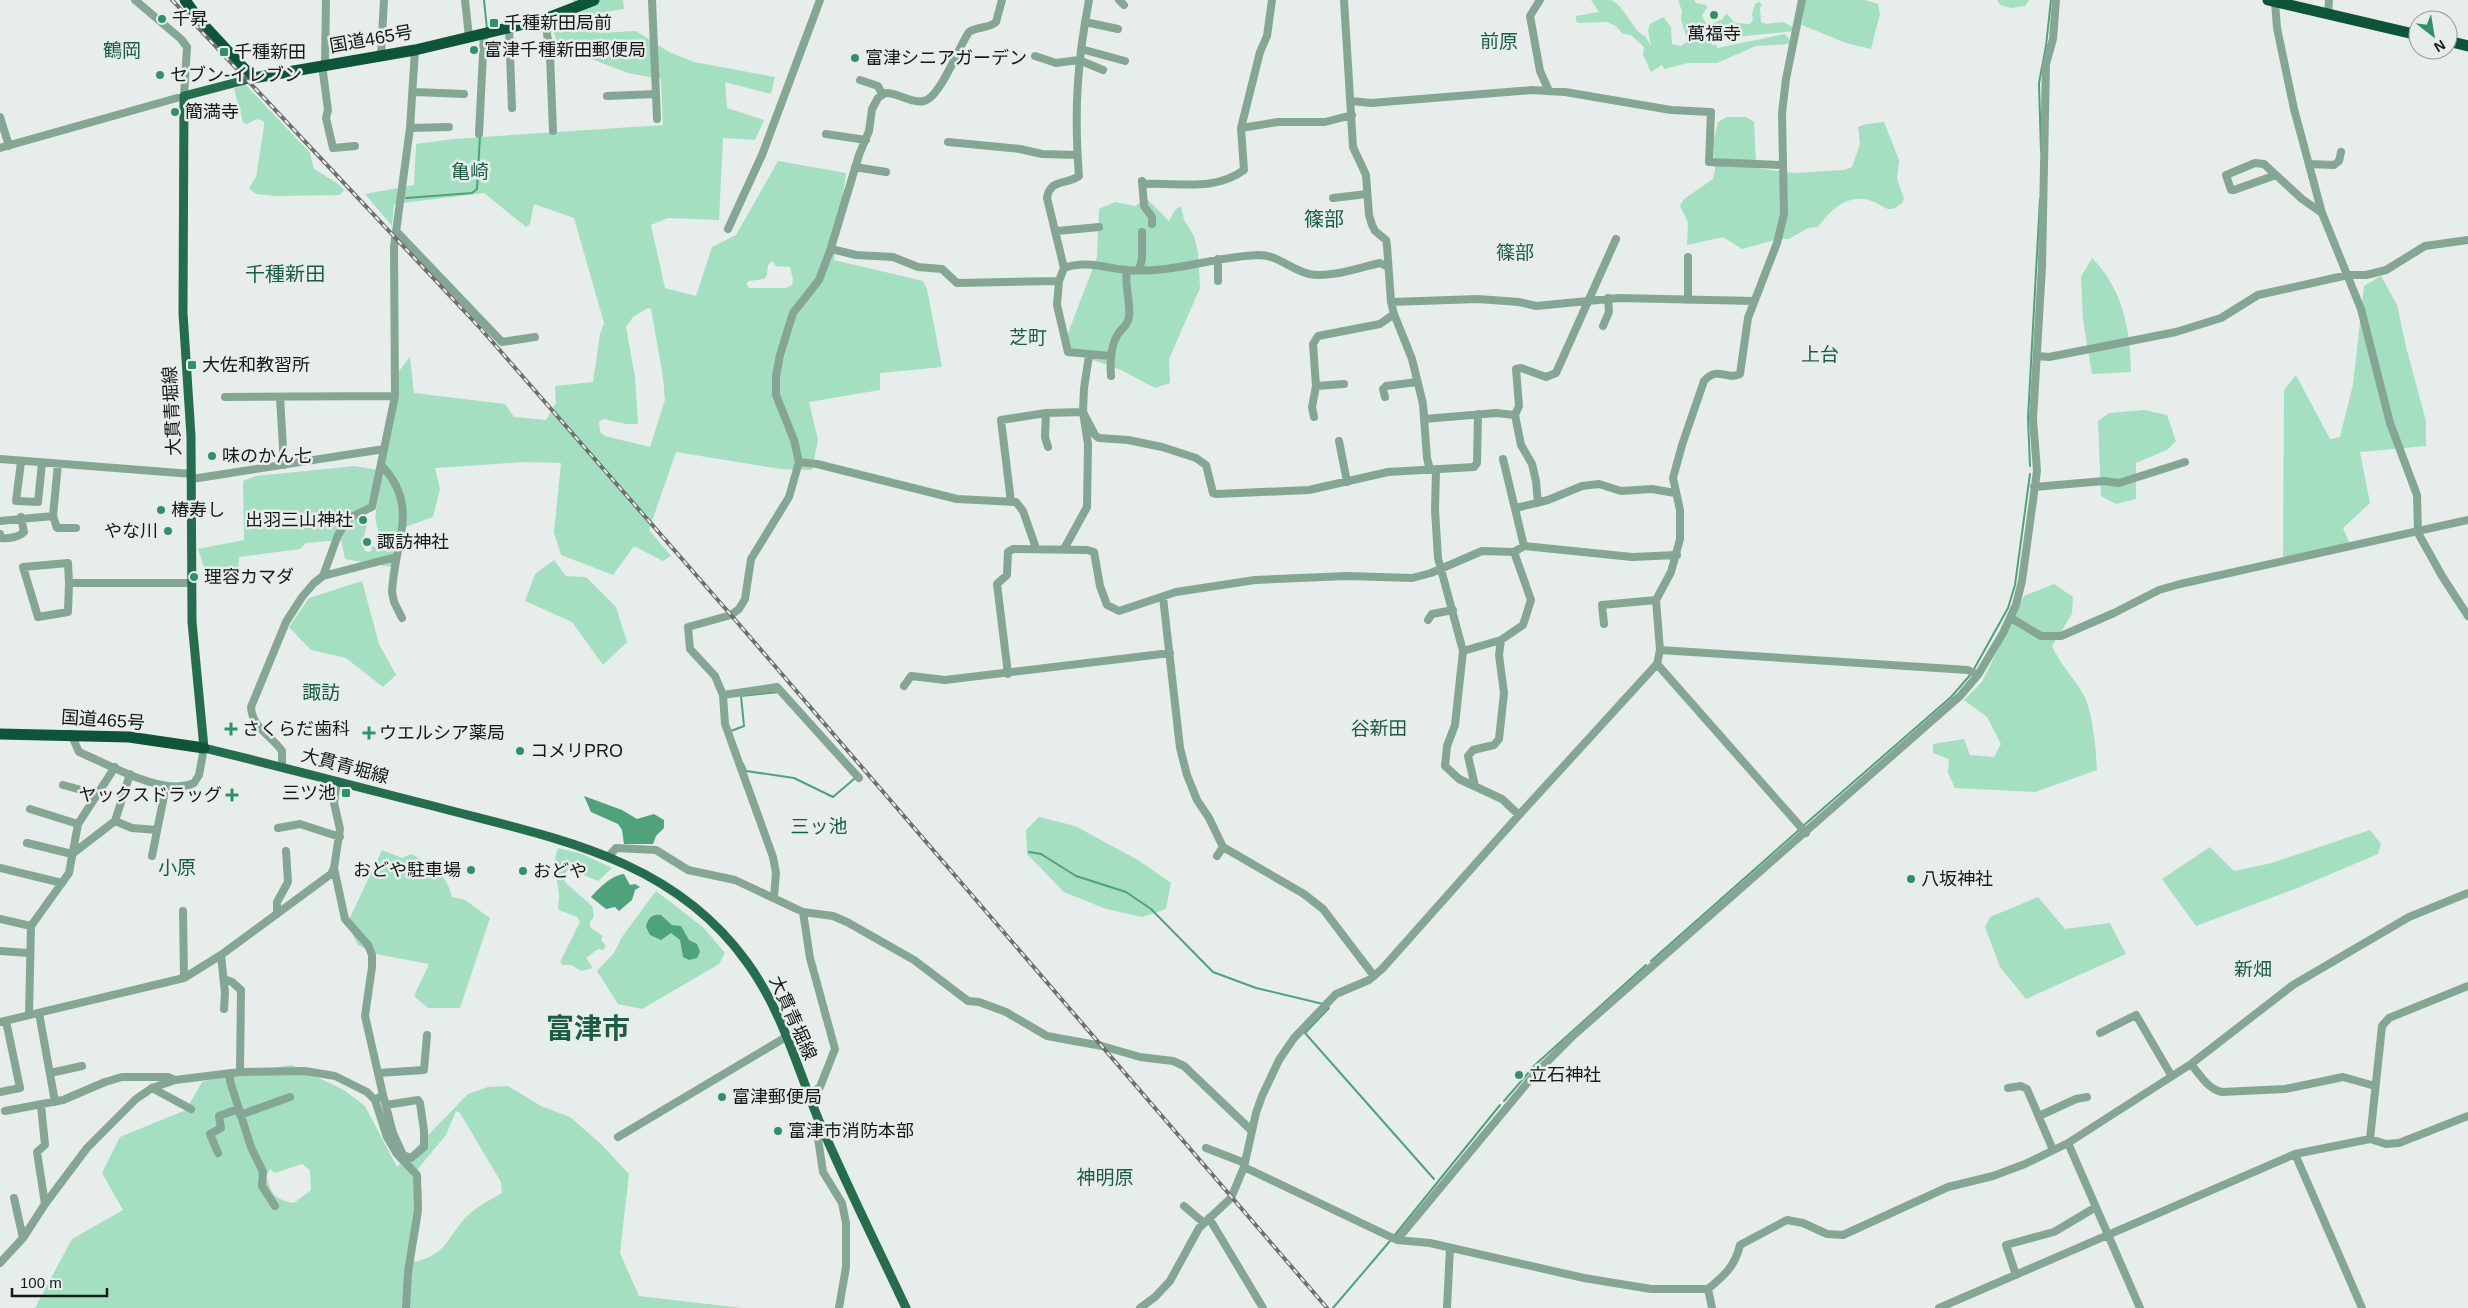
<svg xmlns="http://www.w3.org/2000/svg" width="2468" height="1308" font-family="Helvetica,'Noto Sans JP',sans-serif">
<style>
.green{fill:#a3dfc0;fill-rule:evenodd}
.water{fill:#4fa27c}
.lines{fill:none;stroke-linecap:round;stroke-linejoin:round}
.stream{stroke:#4fa27c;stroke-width:2}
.minor{stroke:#85a695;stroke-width:8}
.major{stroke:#266c4e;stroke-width:9}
.highway{stroke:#0e5439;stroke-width:11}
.rail-casing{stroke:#6d706e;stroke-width:4}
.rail{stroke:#e7edea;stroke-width:2;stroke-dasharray:5.5;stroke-linecap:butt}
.poi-dot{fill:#329069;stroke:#e7edea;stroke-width:2}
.labels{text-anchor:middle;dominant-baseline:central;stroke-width:5;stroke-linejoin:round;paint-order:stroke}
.poi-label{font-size:18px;fill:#171918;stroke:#e7edea;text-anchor:start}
.street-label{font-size:18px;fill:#171918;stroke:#e7edea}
.neighbourhood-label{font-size:19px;fill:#1c5d42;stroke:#e7edea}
.quarter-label{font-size:20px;fill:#1c5d42;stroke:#e7edea}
.town-label{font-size:28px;font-weight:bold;fill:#1c5d42;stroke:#e7edea}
</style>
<rect width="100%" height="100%" fill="#e7edea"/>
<!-- green -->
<path class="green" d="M573 0H623L624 9 595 14 599 33 636 31 669 52 694 62 775 77 771 94 725 82 727 108 764 120 755 140 723 138 719 220 668 218 651 225 665 288 696 296 712 247 736 235 778 161 846 173 834 260 923 281 927 289 942 367 880 373V390L809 402 818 440 812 470 781 469 676 452 649 530 671 556 663 561 634 546 613 575 561 555 554 532 561 463 525 462 435 468 440 489 433 517 402 528 397 568 345 559 341 540 306 543 300 549 239 557 238 579 209 582 198 549 244 540 243 481 256 476 355 466 383 471 399 371 410 357 414 393 505 404 514 417 546 420 556 403 555 386 593 382 600 334 604 323 574 218 534 204 530 224 526 227 484 193 394 204 392 226 365 194 414 185 416 144 453 139 663 125 661 79 628 73 560 47 552 29 577 15ZM772 261 776 266 790 267 793 279 792 285 786 288H749L746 284 749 281 764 279 767 275 768 265ZM648 308 651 309 663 377 665 400 650 447 605 436 600 432 599 422 603 419 626 424H638L635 377 626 327 633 317ZM379 486C380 498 374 509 376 522 377 532 386 538 380 549H376L374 546 371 547 372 550 369 552 365 551 362 543 366 529V514Z
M1591 0C1596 0 1606 0 1611 0 1624 5 1635 34 1645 36L1651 46 1648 30 1650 24 1663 17 1671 27 1672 44 1681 46 1688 41 1681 20 1682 11 1678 0H1694L1696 3 1706 5 1707 8 1702 15 1707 26 1723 19 1724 16 1727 14 1735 23 1750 24 1753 20 1752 14 1755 4 1759 2 1762 4 1760 8 1761 22 1766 24 1783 22 1794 28V31L1716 39V42H1712V45H1717V48L1785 34 1790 40 1789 44 1756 46 1717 63H1688L1664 69 1662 65 1651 72 1643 55 1644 47 1631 35 1623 34 1616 26 1607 22 1578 23 1576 21V16L1599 12Z
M1805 0H1865L1878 4 1880 14 1871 49 1846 43 1802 25Z
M1997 0H2029L2025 6 2011 8 2000 5Z
M245 84 310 153 314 169 337 183 344 190 340 195 276 196 256 194 249 188 256 177 264 127V122C256 116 255 121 246 124L243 122 234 89Z
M1727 117H1746L1754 122 1756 162 1761 169 1795 173 1844 170 1852 167 1860 144 1858 127 1866 124 1884 122 1899 160 1897 179 1904 198 1903 202C1886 217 1885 204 1869 200 1846 194 1830 211 1818 227L1808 228 1789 239H1778L1742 249 1723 237 1687 245 1688 222 1680 206 1684 199 1713 179 1715 170 1713 144 1718 122Z
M1147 199 1169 221 1175 210 1181 206 1184 220 1194 236 1198 253 1200 288 1169 359 1170 383 1155 388 1121 370 1071 352 1065 341 1097 257 1099 209 1115 202 1135 206Z
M2092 258C2124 291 2130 329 2131 372L2092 374 2083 320 2081 277Z
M2381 276 2397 305 2406 347 2426 421V446L2360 452 2370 503 2343 528 2350 544 2283 557 2284 390 2296 375 2330 439 2340 437 2353 385 2364 286Z
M2144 410 2167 415 2176 441 2167 450 2136 463V499L2116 504 2101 496 2098 421 2109 413Z
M554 560 566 576 586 577 616 607 627 642 603 665 572 622 525 601 535 574Z
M362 581 379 644 396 675 383 687 346 658 311 650 289 627 309 598Z
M2054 584 2073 597 2072 614 2052 646C2060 665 2075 678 2084 696 2093 713 2096 750 2097 770L2035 792 1955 788 1948 773 1949 759 1933 753V744L1964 739 1970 755 1994 757 2001 744 1987 717 1964 700 1982 682 2024 596Z
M1039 817 1075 826 1138 860 1171 883 1166 909 1142 917 1106 909 1064 892 1027 854 1026 830Z
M2370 830 2381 844 2378 854 2300 887 2196 926 2162 879 2210 847 2234 871 2272 863Z
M558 848 582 854 612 868 598 881 575 871H567L562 876 566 883 592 906 594 917 590 922V927L603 936 601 940 606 946 603 950 598 949 586 958 593 968 581 971 571 965H563L560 962 580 922 577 917 559 910C557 905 559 903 559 898 559 882 551 864 558 848Z
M382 850 402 858 411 854C431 865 447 874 452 897L465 900 490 918 460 1008H428L414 996 429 964 376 954 358 945 347 924Z
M656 891 703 927 725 953 719 964 642 1009 618 1004 597 971 614 953 622 937Z
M2038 897 2065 929 2110 923 2126 954 2026 999 2000 967 1985 927 1990 917Z
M292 1065 344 1090 365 1106 397 1167 468 1094 488 1087 508 1086 541 1106 570 1117 601 1144 629 1174 620 1253 639 1296 742 1308H35L72 1239 123 1210 102 1173 120 1137 186 1110 202 1082 232 1075ZM456 1111 460 1113 501 1182 502 1193C490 1200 476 1207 466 1217 446 1239 448 1253 415 1262L413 1257C420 1229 427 1198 417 1170L446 1135ZM302 1164 310 1170 311 1190 294 1203C274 1199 272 1195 266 1176L270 1169 275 1173Z"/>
<!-- water -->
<path class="water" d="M584 796 622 810 637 819 654 814 664 820V828L656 836 653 844H624L622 830 618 824 591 812Z
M624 874 630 885 635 884 640 887 635 890 632 900 619 911 615 907 606 909 591 897C599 888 612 875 624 874Z
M661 915 672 925 681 926 689 940 697 944 700 952 697 958 689 960 683 957 680 940 671 933 661 940 650 935 646 927C648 918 652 914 661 915Z"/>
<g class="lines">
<!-- stream -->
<path class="stream" d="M484 0 487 29
M2041 151 2039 83 2046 46 2051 0
M406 198 472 193 477 189 480 136
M2030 466 2028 418 2040 199
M1974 669 2008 608 2015 585 2030 474
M731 731 744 726 741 696 778 692
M743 764 746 771 794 778 833 797 854 779
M1803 826 1951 697 1972 673
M1029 852 1041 854 1076 876 1126 892 1151 909 1213 972 1256 988 1323 1004
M1651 961 1799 830
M1329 1008 1305 1033 1434 1179
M1504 1101 1536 1064 1646 965
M1394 1236 1500 1105
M1333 1308 1390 1241"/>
<!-- minor -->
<path class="minor" d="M465 0 469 37
M652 0 657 119
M1089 0C1077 63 1074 112 1079 176 1067 185 1050 178 1047 198L1064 268 1059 281 1057 305 1068 352 1110 356
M1119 0 1124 5
M1344 0 1353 147 1366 175 1369 215 1372 225 1375 231 1386 240 1387 246 1391 302 1394 314 1412 359 1423 404 1427 458 1430 470
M1540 0 1530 16 1540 71 1549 91
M2275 2 2277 28 2294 109 2322 213 2361 309 2390 423 2417 495 2418 533 2442 576 2468 616
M2328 14 2329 0
M545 19 550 55 553 131
M1085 22 1118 29
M509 27 512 108
M1081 49 1125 61
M381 55 384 0
M1035 56 1056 63 1079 60 1103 70
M322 65 328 110 326 118 333 148 355 146
M325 65 326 0
M860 80 878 86 882 94
M414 92 464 94
M607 96 656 94
M1351 101 1371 103 1532 90 1565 92 1671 110 1711 112 1709 162 1782 165
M0 117 9 146
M410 128 449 127
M1241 128 1278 122H1325L1352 115
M479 134 484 33
M826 134 866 140
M948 142 1020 149 1042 154 1077 155
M0 148 184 96 187 47 181 39 135 0
M2309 164 2334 165 2339 161 2341 152
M855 167 886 172
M2276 175 2234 190H2231L2226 175 2255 163 2264 164 2302 199 2322 213
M1142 181 1144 206 1152 217V224
M1144 184C1178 182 1214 192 1244 170L1241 128 1260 52 1267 36 1272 0
M1333 198 1367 194
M728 229 762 155 820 0
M1057 231 1099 227
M397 232 502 342 535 337
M831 249 856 255 893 257 918 267 942 269 957 283 1059 281
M1688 257V300
M1218 259V281
M1064 268C1086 260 1105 268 1127 270 1172 274 1215 256 1259 255 1278 255 1291 270 1309 274 1331 278 1357 268 1380 263L1388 267
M1139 270 1142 259V232
M1391 302 1478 299 1519 302 1536 306 1619 298 1754 301
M1603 326 1609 312 1608 298
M2037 356 2049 357 2176 332 2221 318 2258 295 2348 275H2366L2386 270 2425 246 2468 240
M1111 376C1110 362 1110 346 1118 334 1122 328 1128 325 1129 317 1131 302 1124 286 1127 270
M1316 386 1344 384
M225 397 395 396
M280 397 284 465
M1385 397 1383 389 1386 386 1417 382
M1046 413 1045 437 1048 447
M1515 415 1519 406 1516 369 1521 368 1546 377 1556 373 1616 239
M1314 417 1312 407 1316 386 1313 344 1318 336 1380 324 1394 314
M1424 419 1496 413 1515 415 1521 445 1532 464 1536 481 1538 503
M1339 441 1347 482
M0 459 192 474
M1503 459 1524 546
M21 462 16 501 38 502 42 463
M799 462 817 464 957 499 1016 502 1023 511 1036 548
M58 464 53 516 57 528H76
M381 465C421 506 394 543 392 592L394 602 402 618
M1436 471 1435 510 1438 558 1463 651 1455 725 1447 746 1445 766 1459 779 1502 799 1519 815
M192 479 384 449
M2034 487 2104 481 2119 483 2185 462
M1011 502 1001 420 1046 413 1083 412 1095 435 1099 438 1128 440 1162 447 1196 458 1206 465 1213 493 1217 494 1309 490 1388 472 1474 467 1477 463 1478 414
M1516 508 1548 500 1582 486 1599 484 1621 491 1652 489 1675 493
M0 521 53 516
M0 534 1 538C8 539 19 537 24 532L21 517
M1064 549 1087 507 1088 444 1083 412 1084 388 1089 356
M323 576 396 557
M69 583 68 612 38 617 23 567 68 563 69 583H191
M1163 597 1180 748 1187 775 1197 800 1209 818 1223 847 1304 894 1323 909 1374 976
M2011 618 2041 636H2061L2114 613 2159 590 2180 584 2468 520
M1428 620 1432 614 1453 610
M1604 624 1602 605 1656 600
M1660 650 1968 670 1978 675
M1463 651 1501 640 1523 625 1531 600 1514 552
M1657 664 1806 833
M1008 674 997 584 1007 575 1008 552 1013 549 1087 550 1094 552 1100 586 1107 605 1119 611 1176 592 1255 580 1347 576 1412 578 1431 573 1482 551 1514 552 1524 546 1632 557 1677 555
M904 686 911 676 945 680 1170 653
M723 695 777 687 859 778
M71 734 79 752C108 764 163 797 194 783L199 775 204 748
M282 766V751C271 735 252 728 251 707L286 622 302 597 314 583 323 576 338 535 349 518 372 507 395 396 394 247 410 128 415 50
M63 785 96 794
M1475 786 1468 756 1473 750 1494 745 1499 739 1504 693 1499 655 1501 640
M30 809 78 824
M115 821 130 774
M278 828 300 824 340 837
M27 843 72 854 115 821 132 828 157 830
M152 856 166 786
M609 856 616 848 656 850 688 870 735 880 803 912 833 916 847 922 914 960 968 1001 979 1002 1006 1012 1047 1036 1102 1046 1140 1057 1173 1061 1184 1066 1252 1131
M1217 856 1223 847
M0 868 62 883
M334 868 345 919 368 945 372 955V967L365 1016 383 1095 375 1100
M774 897 776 873 773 857 725 724 723 695 715 676 690 649 688 627 731 615 739 609 745 599 751 559 789 497 799 462 794 440 776 395V376L780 355 793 313 819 280 830 251 859 155 869 131 872 109 878 98 885 93C897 92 912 104 924 101 940 98 959 46 969 32 978 26 988 29 996 22L1002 0
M183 911 184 978
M803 912 810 958 835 1049 820 1087 809 1095
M277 914V902L288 882 286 851
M0 919 31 926
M0 951 29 953
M221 955 225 993 224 1009
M224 979 232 982 241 990 240 1072
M39 1013 55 1102
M29 1015 31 926 69 873 78 824 115 767
M0 1022 184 978 221 955 331 874 334 868 340 829 334 803 337 781
M2100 1033 2136 1015 2171 1075
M2191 1064C2200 1075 2208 1089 2222 1092L2285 1089 2343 1077 2375 1086
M50 1073 82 1066
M230 1073V1081L251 1147 263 1172 262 1186 275 1206
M378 1073 424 1070 427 1035
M152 1088 191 1109
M2008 1088 2021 1086 2027 1089 2053 1150
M0 1092 20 1088 6 1021
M383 1095 393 1133 403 1155 411 1158 424 1147V1131L420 1103 418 1100 386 1105
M41 1105 45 1145 37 1152 45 1204
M5 1111 63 1100 105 1082 122 1077H168L175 1080
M240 1115 290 1097
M2039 1116 2076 1099 2087 1097
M820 1122 816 1125 823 1172 842 1203 846 1223V1267L839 1308
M618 1137 786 1037
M2370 1139 2382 1026 2389 1018 2468 986
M2068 1143 2140 1308
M1206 1148 1245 1163
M218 1153 210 1134 221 1128 219 1116 238 1109
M2295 1154 2362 1308
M1244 1167 1397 1240 1430 1243 1584 1278 1651 1289H1708C1725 1275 1735 1266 1740 1245L1787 1220 1803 1223 1827 1234 1843 1235 1948 1187 1993 1176 2025 1164 2068 1143 2191 1064 2293 985 2409 917 2468 893
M14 1198 23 1238
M1184 1206 1204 1223
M1209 1218 1263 1308
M1397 1240 1533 1076 1575 1034 1960 696 1978 675 2003 633 2016 605 2022 581 2037 471 2033 419 2042 267 2046 64 2053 39 2056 0
M0 1263 23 1238 45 1204 87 1148 136 1099 152 1088 175 1080 240 1072 305 1071 335 1076 367 1092 375 1100 387 1137 397 1154 417 1175 418 1210 408 1272 406 1308
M2016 1275 2006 1245 2054 1232 2096 1207
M1708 1289 1712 1308
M1140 1308 1155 1297 1170 1281 1199 1228 1231 1198 1244 1167 1256 1113 1262 1096 1279 1060 1294 1038 1336 994 1369 980 1382 969 1519 815 1657 664 1660 650 1656 600 1671 572 1680 539V510L1673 478 1682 445 1704 381C1718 365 1726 381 1740 374L1748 318 1777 243 1784 214 1782 113 1786 79 1802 0
M1447 1308 1450 1248
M1939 1308 2295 1154 2370 1139 2386 1144 2399 1143 2468 1116"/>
<!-- major -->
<path class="major" d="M253 78 184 96 183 313 191 436 192 622 204 748C282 767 360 787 437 807 553 838 671 857 746 961 781 1008 797 1067 819 1121 846 1184 877 1246 906 1308"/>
<!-- highway -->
<path class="highway" d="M185 0 200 21 253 78 415 50 545 19 594 0
M2268 0 2418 35
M2448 41 2468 46
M0 734 129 737 204 748"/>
<!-- rail casing -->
<g class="rail-casing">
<path id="rail" d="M172 0 482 330 731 615 1327 1308"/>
</g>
<!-- rail -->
<use href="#rail" class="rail"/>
</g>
<!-- markers -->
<g class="poi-dot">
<circle cx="1714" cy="15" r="5"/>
<circle cx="162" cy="19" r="5"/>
<rect x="489" y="18" width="10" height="10" rx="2.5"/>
<circle cx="474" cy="50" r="5"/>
<rect x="219" y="47" width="10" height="10" rx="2.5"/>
<circle cx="855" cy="58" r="5"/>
<circle cx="160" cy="75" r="5"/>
<circle cx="175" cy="112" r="5"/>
<rect x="187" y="360" width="10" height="10" rx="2.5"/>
<circle cx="212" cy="456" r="5"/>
<circle cx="161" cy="510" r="5"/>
<circle cx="363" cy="520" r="5"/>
<circle cx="168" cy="531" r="5"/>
<circle cx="367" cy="542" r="5"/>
<circle cx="194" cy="577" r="5"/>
<path d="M228.5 721.5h5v5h5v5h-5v5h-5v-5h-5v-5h5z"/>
<path d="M366.5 725.5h5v5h5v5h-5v5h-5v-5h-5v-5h5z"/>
<circle cx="520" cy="751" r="5"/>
<rect x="341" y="788" width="10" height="10" rx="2.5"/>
<path d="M229.5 787.5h5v5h5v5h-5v5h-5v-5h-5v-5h5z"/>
<circle cx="471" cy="870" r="5"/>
<circle cx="523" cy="871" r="5"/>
<circle cx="1911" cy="879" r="5"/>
<circle cx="1519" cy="1075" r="5"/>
<circle cx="722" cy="1097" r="5"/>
<circle cx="778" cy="1131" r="5"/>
</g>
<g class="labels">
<!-- poi labels -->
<g class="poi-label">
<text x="172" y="19">千昇</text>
<text x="504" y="23">千種新田局前</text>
<text x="1714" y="34" text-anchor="middle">萬福寺</text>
<text x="484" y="50">富津千種新田郵便局</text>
<text x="234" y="52">千種新田</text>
<text x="865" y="58">富津シニアガーデン</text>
<text x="170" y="75">セブン-イレブン</text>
<text x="185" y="112">簡満寺</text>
<text x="202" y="365">大佐和教習所</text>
<text x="222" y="456">味のかん七</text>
<text x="171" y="510">椿寿し</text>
<text x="353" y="520" text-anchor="end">出羽三山神社</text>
<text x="158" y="531" text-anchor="end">やな川</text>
<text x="377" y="542">諏訪神社</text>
<text x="204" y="577">理容カマダ</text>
<text x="242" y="729">さくらだ歯科</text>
<text x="379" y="733">ウエルシア薬局</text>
<text x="530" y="751">コメリPRO</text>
<text x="336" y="793" text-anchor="end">三ツ池</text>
<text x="222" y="795" text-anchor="end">ヤックスドラッグ</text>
<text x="461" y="870" text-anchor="end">おどや駐車場</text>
<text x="533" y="871">おどや</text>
<text x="1921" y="879">八坂神社</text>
<text x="1529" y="1075">立石神社</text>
<text x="732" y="1097">富津郵便局</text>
<text x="788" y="1131">富津市消防本部</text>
</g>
<!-- street labels -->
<g class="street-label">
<text transform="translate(371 39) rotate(-10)">国道465号</text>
<text transform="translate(172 411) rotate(-93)">大貫青堀線</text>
<text transform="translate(103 720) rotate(4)">国道465号</text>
<text transform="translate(345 766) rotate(15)">大貫青堀線</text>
<text transform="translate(793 1018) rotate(66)">大貫青堀線</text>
</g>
<!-- neighbourhood labels -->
<g class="neighbourhood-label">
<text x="1499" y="41">前原</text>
<text x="122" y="50">鶴岡</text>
<text x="470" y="171">亀崎</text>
<text x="1515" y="252">篠部</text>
<text x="1028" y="337">芝町</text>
<text x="1820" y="354">上台</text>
<text x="321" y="692">諏訪</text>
<text x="1379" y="728">谷新田</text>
<text x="819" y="826">三ッ池</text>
<text x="177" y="867">小原</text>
<text x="2253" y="969">新畑</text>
<text x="1105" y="1177">神明原</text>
</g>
<!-- quarter labels -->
<g class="quarter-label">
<text x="1324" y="219">篠部</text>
<text x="285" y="274">千種新田</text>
</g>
<!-- town labels -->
<g class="town-label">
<text x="588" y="1028">富津市</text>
</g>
</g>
<!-- north arrow -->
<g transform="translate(2433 35) rotate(149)"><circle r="24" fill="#e7edea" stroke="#949896"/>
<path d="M0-4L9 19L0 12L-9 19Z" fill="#329069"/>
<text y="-8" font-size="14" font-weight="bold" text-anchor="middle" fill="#171918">N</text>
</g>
<!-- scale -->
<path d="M12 1288v8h95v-8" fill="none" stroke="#171918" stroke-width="2.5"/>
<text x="20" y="1288" font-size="15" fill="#171918" stroke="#e7edea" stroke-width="4" paint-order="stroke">100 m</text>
</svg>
